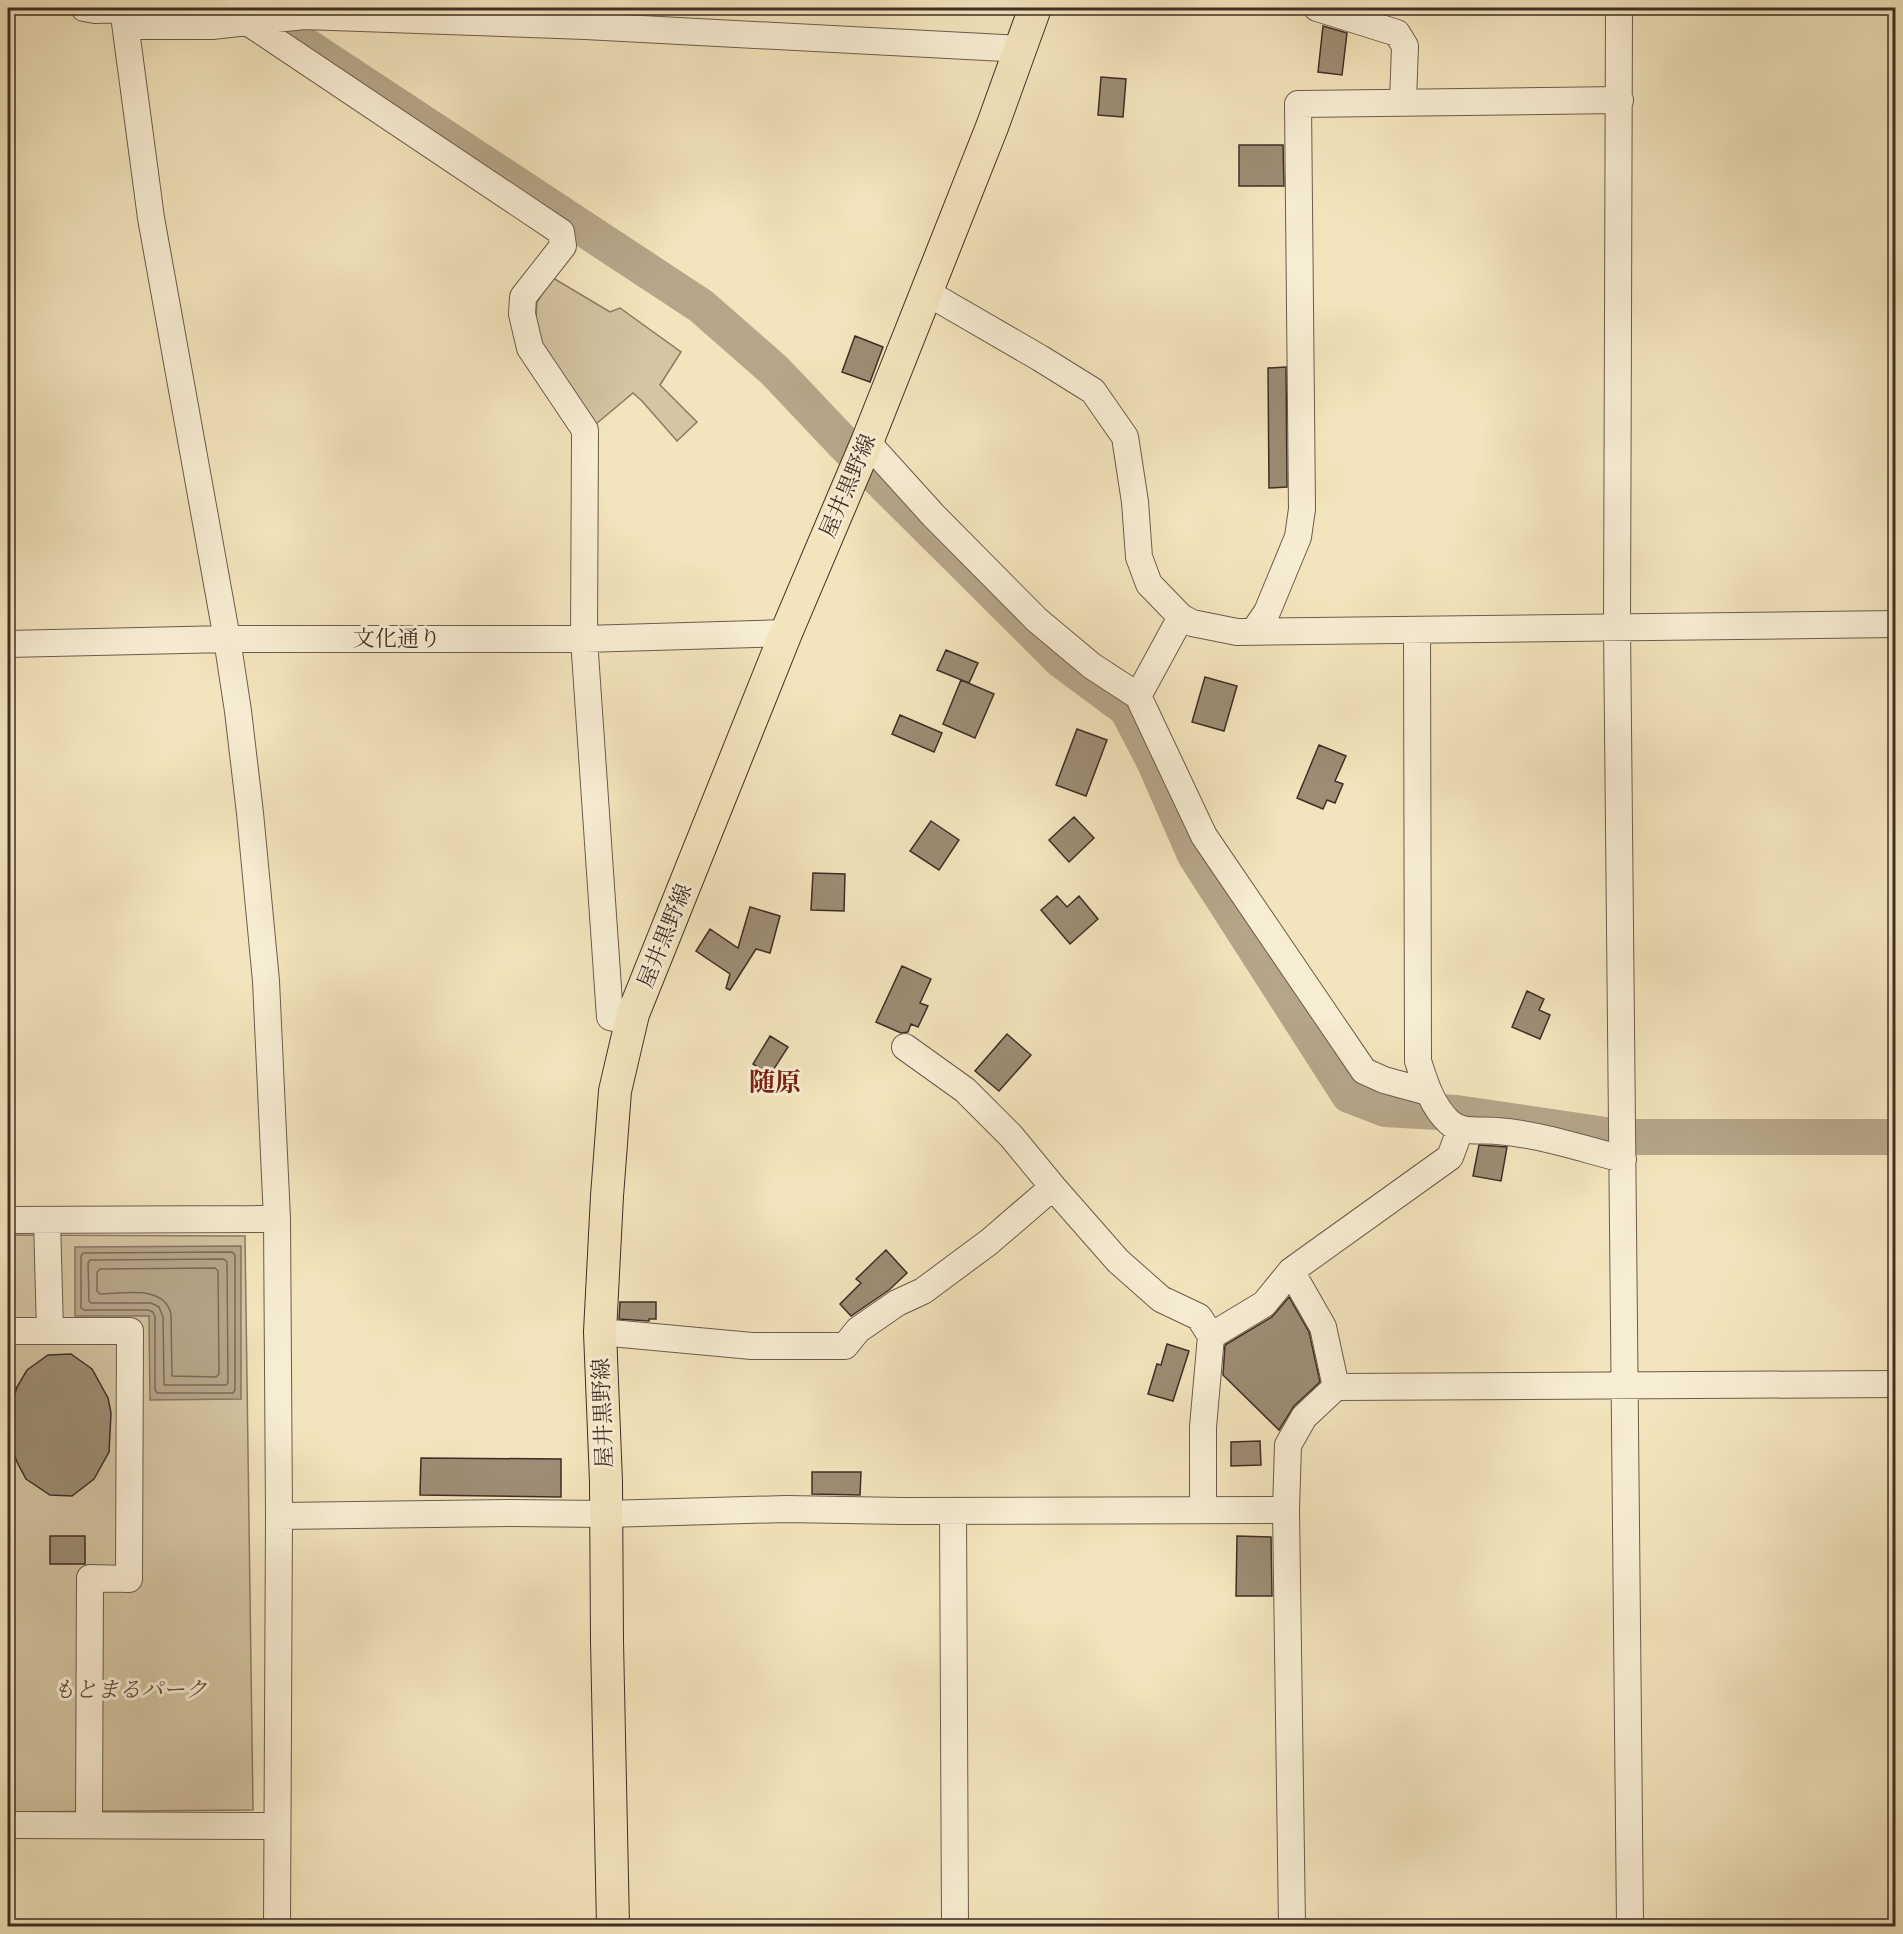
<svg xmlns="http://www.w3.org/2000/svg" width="1903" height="1934" font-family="Cardo,'Noto Serif JP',serif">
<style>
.green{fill:#d4c5a3;stroke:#8a7a65;stroke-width:1.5}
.water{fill:#b5a689;stroke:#867662;stroke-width:1.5}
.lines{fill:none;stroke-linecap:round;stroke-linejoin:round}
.shore{stroke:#7a6a58;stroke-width:1.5}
.river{stroke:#b5a689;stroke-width:36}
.building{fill:#9c8d74;stroke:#3f2e27;stroke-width:1.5}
.minor-casing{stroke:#6c5c4c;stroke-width:28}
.major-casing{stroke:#3f2e27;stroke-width:34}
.minor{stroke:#f7edd3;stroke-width:26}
.major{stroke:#f2e4bc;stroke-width:32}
.labels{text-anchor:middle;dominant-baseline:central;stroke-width:6;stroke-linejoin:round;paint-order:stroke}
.street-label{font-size:22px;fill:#3f2e27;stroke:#f7edd3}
.park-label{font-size:22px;font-style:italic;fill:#5d4c40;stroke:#f7edd3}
.quarter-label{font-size:26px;font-weight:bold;fill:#7a1f14;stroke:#f7edd3}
</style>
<rect width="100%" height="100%" fill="#f2e4bc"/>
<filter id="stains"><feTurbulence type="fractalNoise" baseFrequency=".00333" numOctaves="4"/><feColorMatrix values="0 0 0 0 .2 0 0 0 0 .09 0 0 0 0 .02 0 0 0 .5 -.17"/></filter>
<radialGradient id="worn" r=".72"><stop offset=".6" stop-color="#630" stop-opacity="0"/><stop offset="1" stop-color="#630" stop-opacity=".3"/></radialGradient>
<!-- green -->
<path class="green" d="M553 278 610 312 620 308 681 352 660 385 697 422 677 441 642 401 633 393 596 424 542 345 536 319 537 302Z
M8 1235 245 1236 253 1810 8 1812Z"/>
<!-- water -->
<path class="water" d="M241 1246V1399L150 1400 149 1316H75V1247Z"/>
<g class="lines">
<!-- shore -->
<path class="shore" d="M232 1252 235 1255V1390L233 1393H157L155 1390V1317L153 1312 148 1310H84L81 1308V1256L83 1253Z
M224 1259 227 1262 228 1383 226 1385H164L163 1317 159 1307 151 1303H91L89 1301 88 1263 90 1260Z
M215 1268 218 1271 219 1374 216 1377 172 1376 171 1314C164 1284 123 1294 100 1294L97 1291V1272L100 1269Z"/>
<!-- river -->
<path class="river" d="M255 8 282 30 701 306 774 370 847 447 1061 660 1127 709 1155 763 1195 855 1349 1095 1385 1109 1456 1113 1619 1137H1896"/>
</g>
<!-- building -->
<path class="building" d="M1323 26 1347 33 1342 75 1318 72Z
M1101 77 1126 79 1123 117 1098 115Z
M1239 145H1283L1284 186H1239Z
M855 336 883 347 870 382 842 372Z
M1286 367 1287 487 1269 488 1268 368Z
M946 650 978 663 969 683 937 670Z
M1205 677 1237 686 1224 731 1192 722Z
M961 680 994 694 975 738 943 724Z
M900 715 942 733 934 752 892 734Z
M1077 729 1107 740 1086 796 1056 785Z
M1319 745 1346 756 1335 781 1343 784 1335 803 1327 800 1323 809 1297 798Z
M1074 817 1094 838 1069 862 1049 840Z
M931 821 959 840 939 870 910 851Z
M813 873 845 874 844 911 811 910Z
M1057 896 1067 907 1079 896 1098 919 1070 944 1041 910Z
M750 907 780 916 770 953 756 949 730 990 726 988 730 974 696 951 710 929 738 948Z
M902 966 931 979 920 1003 928 1006 918 1027 911 1024 908 1032 901 1033 876 1022Z
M1527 991 1544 999 1539 1010 1550 1015 1540 1039 1512 1027Z
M1007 1034 1031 1055 999 1091 975 1071Z
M770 1036 788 1047 770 1075 753 1064Z
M1479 1145 1507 1147 1501 1181 1473 1176Z
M886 1250 907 1273 889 1290 851 1316 840 1304 861 1283 856 1279Z
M1289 1297 1309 1332 1320 1382 1294 1406 1279 1430 1223 1375 1225 1345 1272 1317Z
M620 1302H656V1319H649V1321L619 1319Z
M1167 1344 1189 1351 1173 1401 1148 1394 1157 1364 1161 1365Z
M71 1354 92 1369 108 1398 111 1413 109 1452 94 1479 72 1496 50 1495 26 1479 17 1462 11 1445 12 1403 17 1387 27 1370 48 1355Z
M1260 1441 1261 1465 1231 1466V1442Z
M421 1458 561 1459V1497L420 1495Z
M812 1472H861L860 1495 812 1494Z
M50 1536H85V1564H50Z
M1237 1536 1271 1537 1272 1596H1236Z"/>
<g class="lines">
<!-- minor casing -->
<g class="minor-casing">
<path id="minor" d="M84 8 95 10 123 9
M123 8 151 218 227 639 238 711 250 813 266 981 277 1219 279 1516 277 1926
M1317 8 1397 33 1405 46 1403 101
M1619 8 1617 627 1630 1926
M246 21 561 232 563 246 523 297 522 314 530 348 585 430 584 639 610 1017 632 1022
M126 26H212L304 16 585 26 1021 49
M926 292 1040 358 1093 391 1125 437 1135 502 1139 557 1149 584 1181 617 1192 623 1237 632 1896 624
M867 442 933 515 1037 620 1092 666 1138 696 1204 836 1364 1071 1384 1080 1428 1092
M1254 631 1267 612 1298 537 1302 509 1298 104 1620 100
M1417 631 1418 1061C1425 1083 1432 1106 1449 1122 1461 1134 1481 1129 1497 1131 1540 1134 1582 1149 1623 1159
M8 644 227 639H584L786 633
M1138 696 1181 617
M905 1047 965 1090 1011 1136 1053 1187
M8 1220 277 1219
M47 1220 50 1331
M1291 1271 1323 1327 1336 1387
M8 1331H130L129 1579 90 1578 89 1824
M600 1332 752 1346H845L858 1330 897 1303 923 1291 989 1242 1053 1187 1118 1261 1161 1299 1199 1317 1211 1336 1203 1427V1509
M1211 1336 1264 1304 1291 1271 1450 1157 1460 1130
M953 1511 955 1926
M279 1516 510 1513 605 1514 786 1509 903 1511 1286 1510
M8 1825 277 1826
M1292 1926 1286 1510 1288 1445 1304 1417 1336 1387 1896 1384"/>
</g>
<!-- major casing -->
<g class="major-casing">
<path id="major" d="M613 1926 607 1641 606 1482 600 1332 607 1196 615 1091 633 1014 786 633 867 442 992 127 1035 8"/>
</g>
<!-- minor -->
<use href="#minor" class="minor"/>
<!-- major -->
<use href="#major" class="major"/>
</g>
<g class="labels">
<!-- street labels -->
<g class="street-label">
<text transform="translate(848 486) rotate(-67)">屋井黒野線</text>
<text x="397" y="639">文化通り</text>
<text transform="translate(665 936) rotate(-68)">屋井黒野線</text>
<text transform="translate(603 1413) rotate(-92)">屋井黒野線</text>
</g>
<!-- park labels -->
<g class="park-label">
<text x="130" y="1690">もとまるパーク</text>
</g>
<!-- quarter labels -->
<g class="quarter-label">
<text x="775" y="1082">随原</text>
</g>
</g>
<!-- margin -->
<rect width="1903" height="1934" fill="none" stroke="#f2e4bc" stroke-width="30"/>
<rect x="9" y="9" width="1885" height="1916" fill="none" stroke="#3f2e27" stroke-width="3"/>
<rect x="15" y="15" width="1873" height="1904" fill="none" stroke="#3f2e27" stroke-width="1.5"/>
<rect width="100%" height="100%" filter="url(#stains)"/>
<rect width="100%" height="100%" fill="url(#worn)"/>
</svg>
